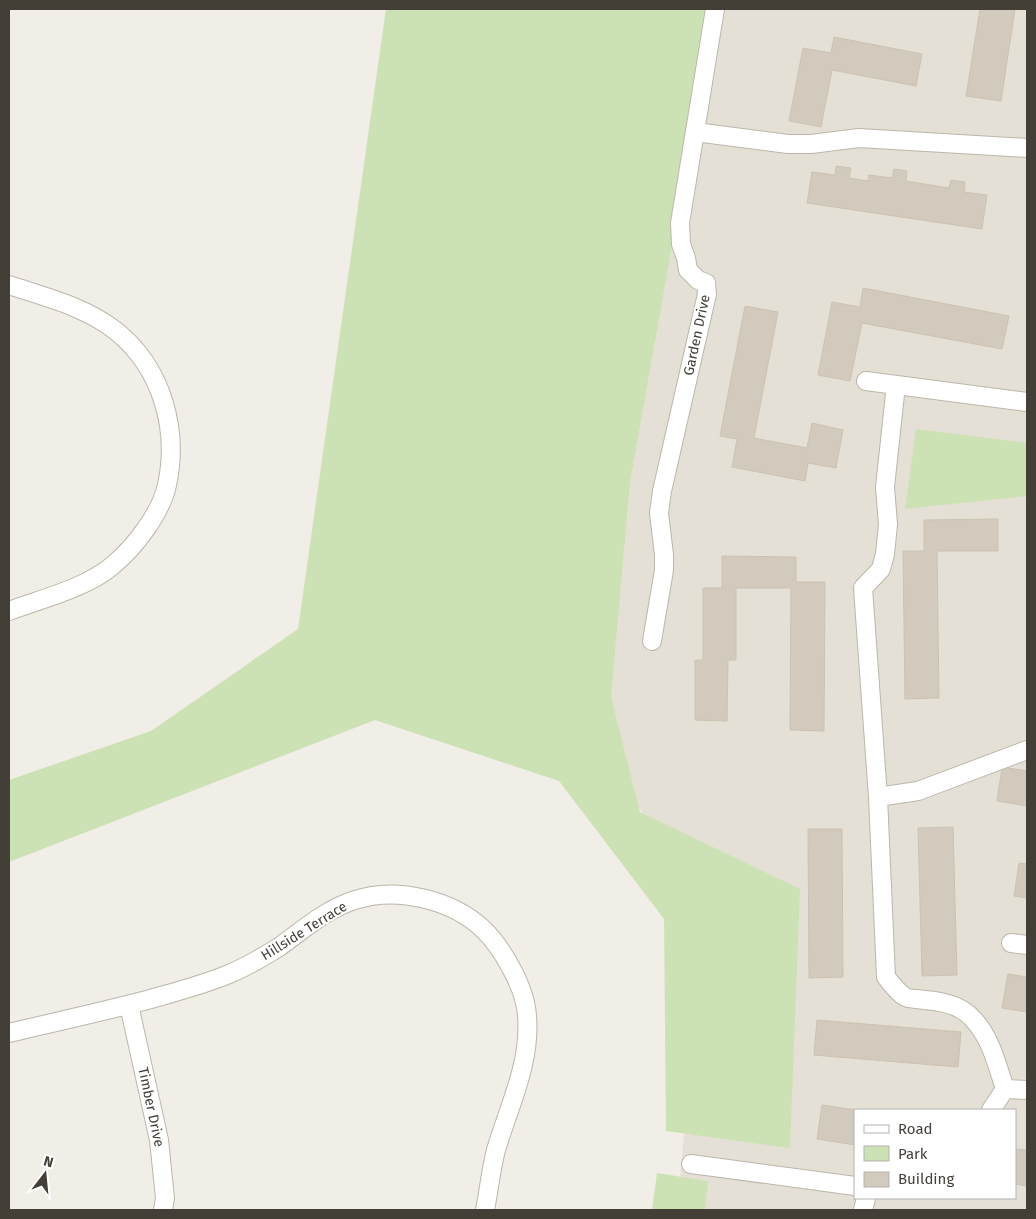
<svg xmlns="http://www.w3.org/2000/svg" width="1036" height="1219" font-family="'Fira Sans',sans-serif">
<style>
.residential{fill:#e5e0d5;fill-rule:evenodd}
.green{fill:#cce1b4}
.building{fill:#d2cabd;stroke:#ccc2b1}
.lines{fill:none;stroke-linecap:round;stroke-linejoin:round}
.minor-casing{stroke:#bcb6aa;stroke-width:20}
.minor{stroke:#fff;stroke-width:18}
.labels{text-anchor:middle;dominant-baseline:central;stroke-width:4;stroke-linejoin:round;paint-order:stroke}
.street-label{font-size:14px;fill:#433f36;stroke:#fff}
</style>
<rect width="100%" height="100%" fill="#f1eee7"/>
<!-- residential -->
<path class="residential" d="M407 9H1027V1210H677L705 915 558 675ZM855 1110H1015V1198H855Z"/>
<!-- green -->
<path class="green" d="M386 9H714L630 482 611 697 640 812 800 889 790 1148 666 1131 664 919 559 781 375 720 9 862V780L151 731 298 629Z
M916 429 1027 443V496L905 509Z
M657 1173 708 1181 705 1210H652Z"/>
<!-- building -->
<path class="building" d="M980 9H1015L1001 101 966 96Z
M834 37 922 54 916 86 832 70 821 127 789 121 803 48 831 53Z
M836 166 851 168 849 178 868 181 869 175 892 178 894 169 907 171 906 181 949 188 951 180 965 182 964 192 987 195 982 229 807 203 812 172 835 175Z
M863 288 1009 316 1002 349 862 323 850 381 818 375 832 302 860 307Z
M745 306 778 312 754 438 807 448 812 423 843 430 836 468 808 463 805 481 732 467 737 439 720 436Z
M998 519V551H937L939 698 905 699 903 551H924V520Z
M722 556 796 557V582H825L824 731 790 730 791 588H736V660H728L727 721 695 720V660H703V588H722Z
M1002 767 1027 771V806L997 801Z
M953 827 957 975 922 976 918 828Z
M808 829H842L843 977 809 978Z
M1019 863 1027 864V898L1014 896Z
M1008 974 1027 977V1012L1002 1008Z
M817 1020 961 1032 958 1067 814 1055Z
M822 1105 856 1110 855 1145 817 1139Z
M1015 1149 1027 1150V1186L1015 1184Z"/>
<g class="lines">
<!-- minor casing -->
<g class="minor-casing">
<path id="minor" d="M695 132 788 144H811L859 138 1027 148
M9 285C45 297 86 307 116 331 162 368 179 429 167 485 161 513 135 547 112 566 86 588 41 599 9 611
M866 381 1027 402
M896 385 885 487 888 524 885 554 881 569 863 588 878 797 886 977C892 984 899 995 908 998 913 999 919 999 924 1000 941 1001 961 1005 973 1019 991 1038 997 1065 1005 1089L1027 1090
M652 641 664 570V555L659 513 662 491 707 294 706 283 698 280 688 270 686 258 681 244 680 223 715 9
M878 797 918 791 1027 750
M1011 943 1027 945
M129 1005 159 1140 165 1198 163 1210
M9 1033C55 1022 101 1012 147 1000 175 992 203 985 229 974 246 967 263 957 279 947 303 930 326 909 355 900 397 886 453 900 484 930 495 941 503 953 510 966 519 982 526 998 527 1016 531 1063 509 1106 496 1150 491 1169 489 1190 485 1210
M991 1110 1005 1089
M691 1164 855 1186
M863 1210 866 1198"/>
</g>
<!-- minor -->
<use href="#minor" class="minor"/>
</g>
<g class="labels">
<!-- street labels -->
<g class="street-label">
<text transform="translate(697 335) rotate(-78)">Garden Drive</text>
<text transform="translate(304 931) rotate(-32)">Hillside Terrace</text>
<text transform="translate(151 1107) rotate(78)">Timber Drive</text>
</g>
</g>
<!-- border -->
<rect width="1036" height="1219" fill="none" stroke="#433f36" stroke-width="20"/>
<!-- legend -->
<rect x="854" y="1109" width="162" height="90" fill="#ffffff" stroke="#b4b2af"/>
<rect x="864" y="1125" width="25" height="8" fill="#ffffff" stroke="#b4b2af"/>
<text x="898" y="1134" font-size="15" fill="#433f36">Road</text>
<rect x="864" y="1146" width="25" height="15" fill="#cce1b4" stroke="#b4b2af"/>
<text x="898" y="1159" font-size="15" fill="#433f36">Park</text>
<rect x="864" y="1172" width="25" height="15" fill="#d2cabd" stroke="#b4b2af"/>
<text x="898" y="1184" font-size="15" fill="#433f36">Building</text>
<!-- north arrow -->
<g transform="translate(45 1174) rotate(16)" stroke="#ffffff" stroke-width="4" paint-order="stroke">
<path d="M0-4L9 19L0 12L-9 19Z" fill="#433f36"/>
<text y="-8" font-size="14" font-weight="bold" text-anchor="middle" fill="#433f36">N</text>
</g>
</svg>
